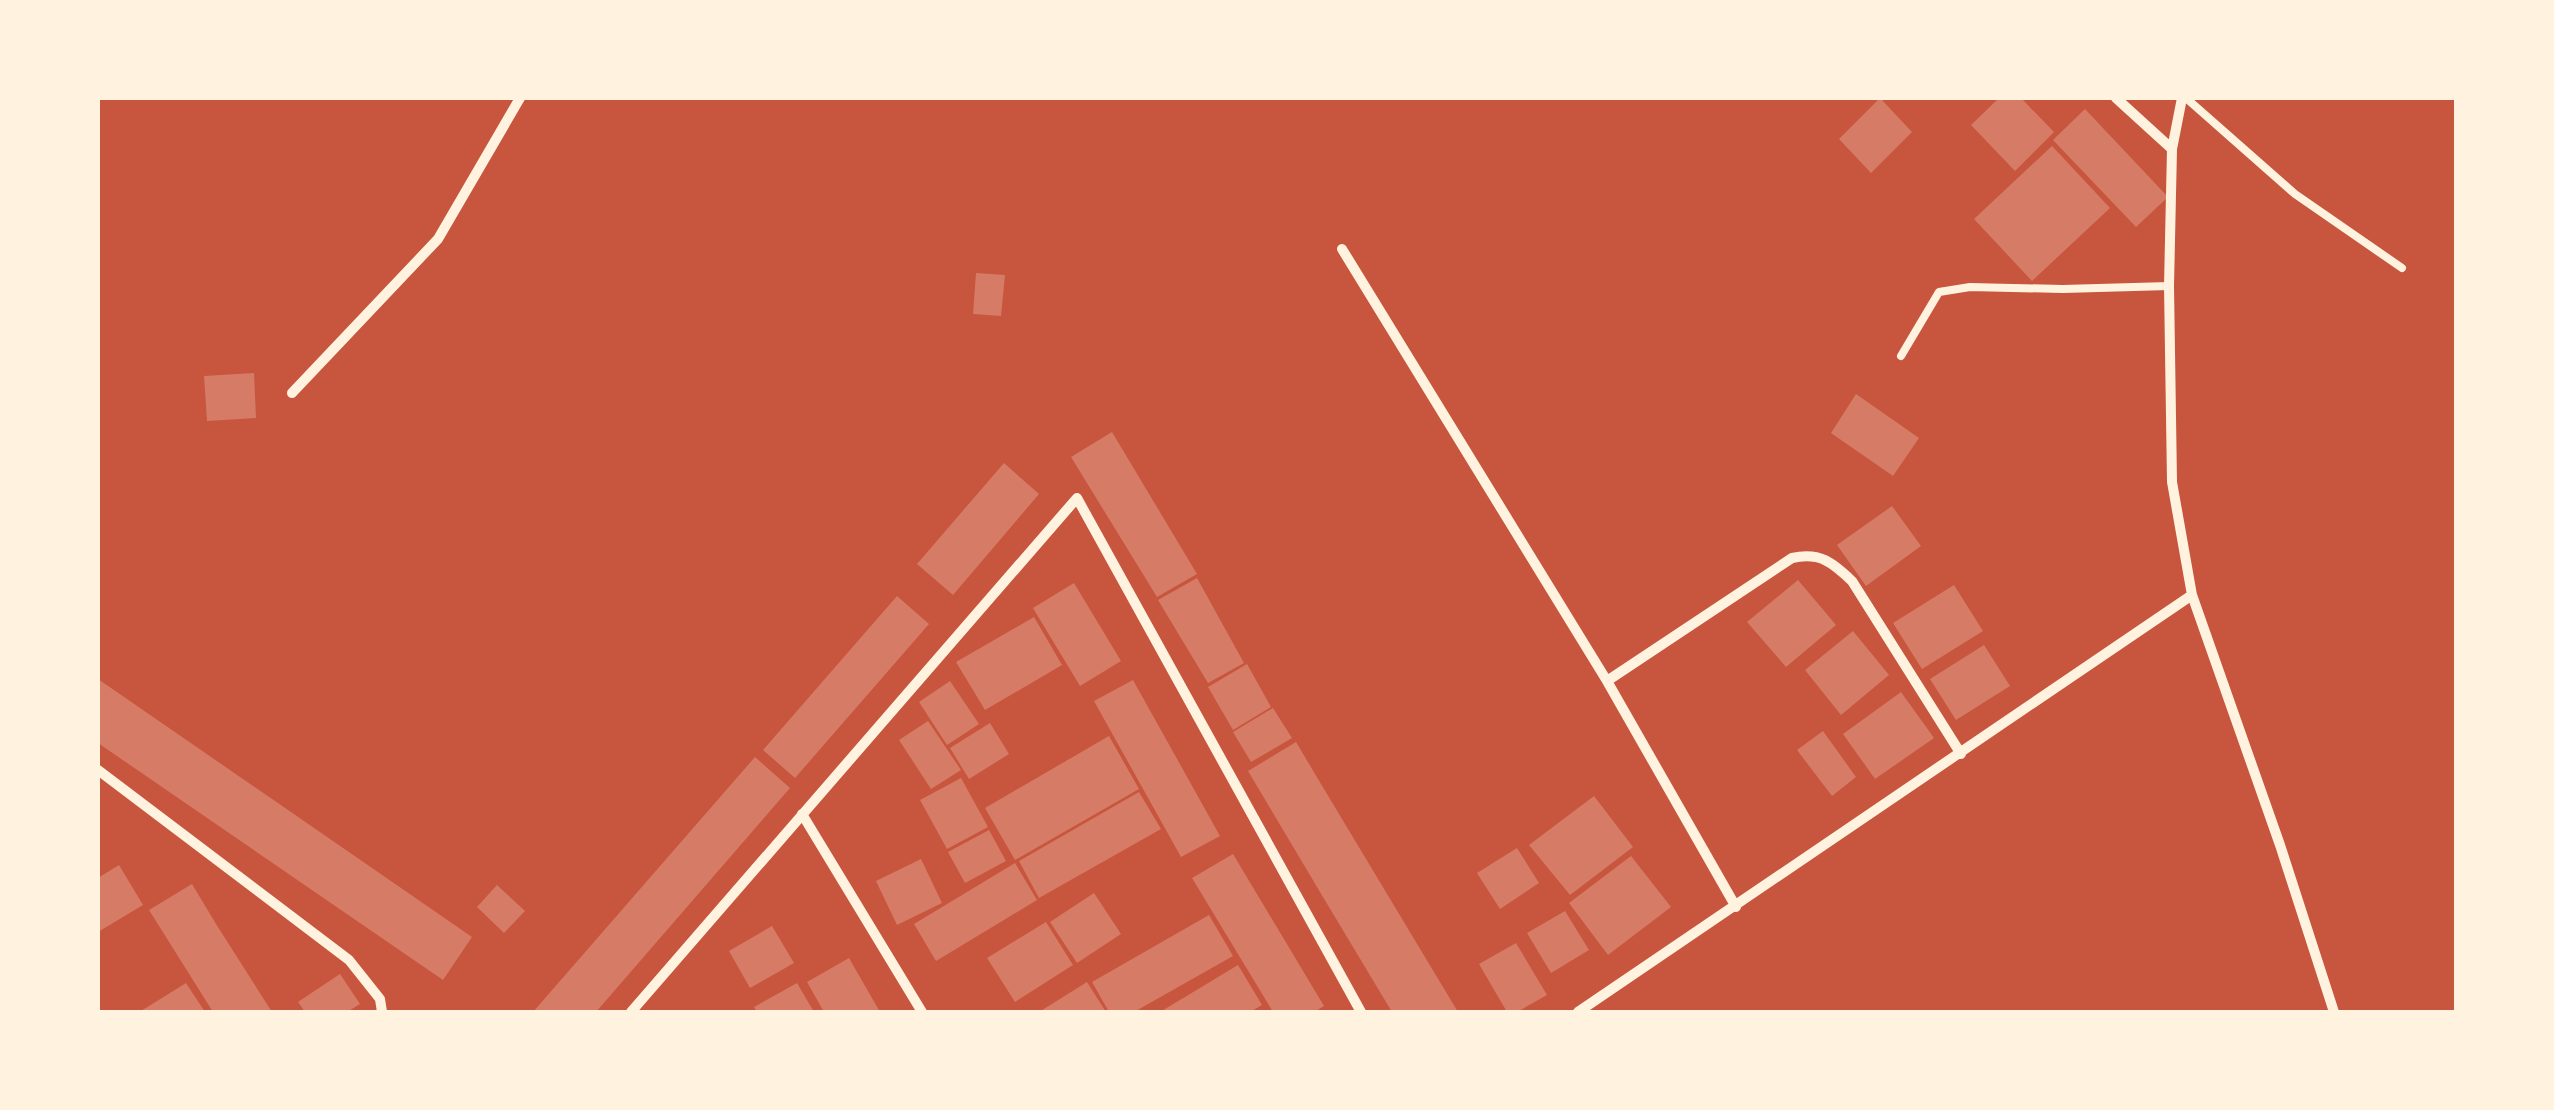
<svg xmlns="http://www.w3.org/2000/svg" width="2554" height="1110" font-family="Roboto,sans-serif">
<style>
.building{fill:#d67c66}
.lines{fill:none;stroke-linecap:round;stroke-linejoin:round}
.service{stroke:#fff3e0;stroke-width:8}
.minor{stroke:#fff3e0;stroke-width:10}
</style>
<rect width="100%" height="100%" fill="#c8553d"/>
<!-- building -->
<path class="building" d="M1880 98 1912 132 1871 173 1839 139Z
M1999 98H2021L2054 132 2015 171 1971 125Z
M2085 109 2168 197 2136 227 2053 140Z
M2052 146 2110 208 2032 281 1974 219Z
M976 273 1005 275 1001 316 973 314Z
M254 373 256 418 207 421 204 376Z
M1856 394 1919 438 1893 476 1831 433Z
M1112 432 1197 574 1157 597 1071 457Z
M1004 463 1039 494 953 595 917 564Z
M1892 506 1921 546 1866 586 1837 545Z
M1197 578 1244 663 1208 683 1158 600Z
M1798 580 1836 625 1786 667 1747 622Z
M1074 583 1121 661 1080 686 1033 608Z
M1954 585 1983 631 1922 669 1893 623Z
M897 596 929 624 795 778 763 750Z
M1034 617 1062 665 985 710 956 662Z
M1853 631 1889 675 1841 715 1805 670Z
M1984 645 2010 686 1956 720 1930 679Z
M1247 664 1271 707 1233 730 1208 687Z
M98 679 472 937 443 980 98 743Z
M1133 680 1220 836 1181 857 1094 701Z
M950 681 979 724 947 745 919 702Z
M1901 692 1934 738 1875 779 1843 734Z
M1273 708 1292 738 1251 762 1233 732Z
M928 721 961 770 931 789 899 740Z
M990 723 1009 754 969 779 950 748Z
M1823 731 1856 777 1832 796 1797 750Z
M1109 736 1139 789 1015 860 985 808Z
M1296 742 1321 784 1458 1012H1392L1323 897 1248 771Z
M755 757 790 788 596 1012H533Z
M961 778 988 827 947 849 920 800Z
M1139 792 1161 829 1039 898 1019 861Z
M1594 796 1633 847 1570 895 1529 845Z
M989 830 1006 861 965 883 948 852Z
M1517 848 1539 883 1500 909 1477 873Z
M1233 854 1324 1006 1314 1012H1273L1192 878Z
M1631 856 1671 907 1608 955 1569 903Z
M921 859 942 903 897 925 876 881Z
M1015 863 1037 900 936 961 914 924Z
M119 865 143 905 98 932V878Z
M192 884 216 924 272 1012H213L149 910Z
M497 885 525 911 504 933 477 907Z
M1094 893 1121 934 1077 963 1050 922Z
M1565 911 1589 950 1551 973 1527 933Z
M1209 915 1233 956 1134 1012H1109L1092 982Z
M1046 922 1073 965 1015 1002 987 958Z
M772 926 794 963 750 988 729 951Z
M1516 943 1547 995 1517 1012H1507L1479 964Z
M849 958 880 1012H824L807 982Z
M1238 965 1262 1005 1250 1012H1160Z
M340 974 360 1004 347 1012H305L298 1002Z
M1087 982 1106 1012H1039Z
M186 983 205 1012H139L149 1006Z
M797 983 814 1012H757L754 1007Z"/>
<g class="lines">
<!-- service -->
<path class="service" d="M2186 98 2295 194 2402 268
M1901 356 1939 292 1970 287 2063 289 2169 286"/>
<!-- minor -->
<path class="minor" d="M2116 98 2172 149
M2182 98 2172 149 2169 286 2172 482 2192 595 2280 845 2334 1012
M1342 249 1607 681 1736 907
M292 393 438 239 520 98
M1607 681 1792 558C1820 552 1832 562 1852 581L1961 754
M98 770 349 960 380 999 382 1012
M802 814 922 1012
M631 1012 1077 498 1361 1012
M1578 1012 2192 595"/>
</g>
<!-- border -->
<rect width="2554" height="1110" fill="none" stroke="#fff3e0" stroke-width="200"/>
</svg>
